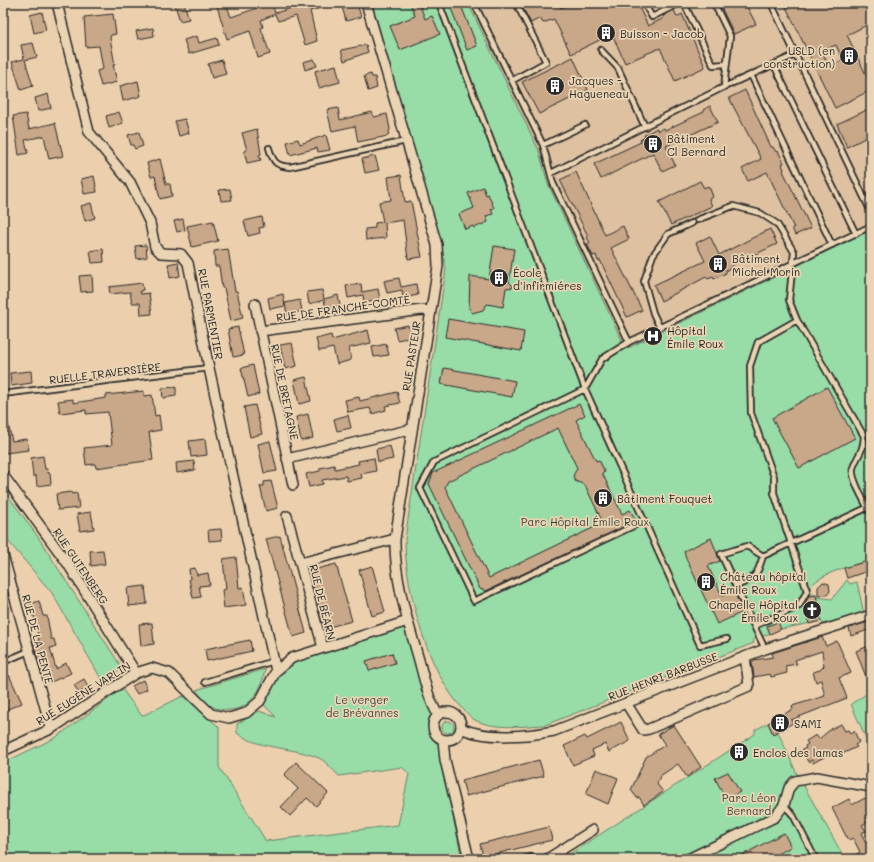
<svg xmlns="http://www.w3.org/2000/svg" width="874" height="862" font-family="Mali,sans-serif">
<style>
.built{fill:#dec1a0}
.green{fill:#98dca8;stroke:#62846a}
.building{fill:#c9a789;stroke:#2b2b2b;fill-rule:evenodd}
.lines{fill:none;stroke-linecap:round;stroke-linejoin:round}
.service-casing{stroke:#2b2b2b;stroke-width:8}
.minor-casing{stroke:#2b2b2b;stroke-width:12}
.service{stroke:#ead4b3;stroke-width:4.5}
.minor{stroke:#ead4b3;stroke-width:9}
.labels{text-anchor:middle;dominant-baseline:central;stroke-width:3.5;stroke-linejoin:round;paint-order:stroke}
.poi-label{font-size:11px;fill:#2b2b2b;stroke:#ead4b3;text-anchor:start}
.street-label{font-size:11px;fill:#2b2b2b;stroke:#ead4b3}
.park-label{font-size:11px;fill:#3b463e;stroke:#ead4b3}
</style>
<rect width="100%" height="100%" fill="#ecd0ad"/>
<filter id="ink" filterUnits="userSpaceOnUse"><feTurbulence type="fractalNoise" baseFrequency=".025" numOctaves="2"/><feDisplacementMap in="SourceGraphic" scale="8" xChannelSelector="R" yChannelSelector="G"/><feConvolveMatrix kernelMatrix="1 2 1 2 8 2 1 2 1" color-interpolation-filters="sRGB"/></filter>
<g filter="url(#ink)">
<!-- built -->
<path class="built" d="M372 3H871V560L844 568 813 582 809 589 816 597 809 624 781 629 753 640 754 643 545 725 512 726 486 724 474 720 458 704 441 680 419 625 405 559V539L446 269 442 249Z"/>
<!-- green -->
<path class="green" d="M372 3H468L539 151 548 184 626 349 871 230V560C854 565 818 573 809 589L816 597 832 599 847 580 850 584 857 582 864 614 823 624 821 621 781 629 753 640 754 643 545 725C523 726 495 730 475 720 471 718 467 713 464 710 428 674 405 590 405 539L446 269 442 249Z
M3 489 36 534 122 668 103 682 52 593 3 535Z
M408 621 438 715 442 741 441 761 462 859H3V857L8 855 3 842V763L55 738 122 689 142 716 183 696 219 727V767L266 841 398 825 409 774 402 767 339 776C334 771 327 763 321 759 294 746 262 751 237 733V724L259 711 276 717 260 701 269 685 292 658Z
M265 669C262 690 251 709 229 710 223 710 216 709 211 706 205 702 200 695 196 690Z
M871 691V750L851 704Z
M442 727a6 6 0 1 1 12 0a6 6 0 1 1-12 0Z
M768 723 773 734 778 732 796 772 845 859H562L755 734V730Z"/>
<!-- building -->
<path class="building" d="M181 3H184L189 19 180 21 175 5Z
M216 3H226L231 17 272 3 275 13 308 3H330L331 5 310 11 317 41 305 45 296 16 278 21 275 14 261 20 263 27 261 28 270 54 258 58 250 31 227 39Z
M341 3H357L361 17 346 21Z
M410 3H419L425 19 432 16 440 34 400 50 390 26 415 16Z
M449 3H460L477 46 467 50Z
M520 3H558L561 8 572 3H637L648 26 664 18 663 16 674 10 677 17 682 14 705 67 675 81 660 48 625 63 612 34 571 54 554 19 543 23 540 18 531 23Z
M719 3H745L756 24 734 34Z
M784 3H799L800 6 806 3H871V23L847 35 871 85V90L835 108ZM836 45 843 60 829 67 822 51Z
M42 12 46 30 34 33 30 15Z
M113 14 116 34 111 35 110 38 115 65H113L117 82 101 86 97 71 103 69 99 46 86 47 84 17Z
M153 28 154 36 138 39 136 31Z
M197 36 199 43 217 38 219 45 189 54 184 40Z
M33 43 37 57 25 60 33 86 21 90 12 62 24 59 21 45Z
M366 45 368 52 344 61 341 50Z
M573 57 588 90 539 114 522 82Z
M314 59 317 66 305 70 303 62Z
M222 60 226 74 212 78 208 64Z
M336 65 340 82 319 88 315 71Z
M371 74 372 77H375L377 88 368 91 364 76Z
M138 81 141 96 123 101 120 86Z
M745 90 771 147H773L776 152 778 151 784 163 782 164 784 170 783 171 811 228 795 235 792 228H794L767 172 748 181 742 169 761 159 729 98Z
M48 94 51 108 38 111 35 98Z
M710 106 718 122 666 146 675 165 662 171 653 153 601 179 594 164 641 142 640 140 645 137 644 135 657 128 658 131 664 128 665 130 704 112 703 110Z
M338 108 340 120 372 112 374 117 387 114 390 129 388 136 358 142 355 126 332 131 327 110Z
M871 108V135L847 147 837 124Z
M119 112 123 123 109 128 106 116Z
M26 114 29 129 55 123 63 156 49 159 44 136 25 140 28 153 19 155 13 116Z
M185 119 189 133 179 136 175 121Z
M257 129 261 154 259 155 261 160 247 163 244 151 247 150 242 133Z
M139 132 143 146 135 149 133 145H131L128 135Z
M326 135 330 150 318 152 317 148 290 155 287 142 298 139 300 144Z
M375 156 379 170 365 173 362 159Z
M160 159 166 184H170L172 196 160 199 155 176 151 177 147 163Z
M576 172 605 235 623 226 629 239 611 248 642 310 627 317 600 260 598 261 596 255 593 256 587 244 590 243 587 237 588 236 560 180Z
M401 175 405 202 411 201 422 257 408 259 403 220 385 223 386 238 366 240 365 229 375 228V223L383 222 379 202 391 200 388 177Z
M94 176 97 192 84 194 81 179Z
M700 181 704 188 708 186 710 189 713 197 709 199 712 206 671 225 659 202Z
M483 187 486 195 488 194 494 208 491 209 493 214 486 216 488 222 474 228 473 226 465 229 459 214 474 208 468 193Z
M230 189 232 200 221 201 219 190Z
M91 203 95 218 85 221 81 206Z
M262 217 264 227 259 228 260 233 248 236 244 221Z
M183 219 185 230 177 232 174 221Z
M213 221 218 241 192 247 187 226Z
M770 229 777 244 731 266V268L726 270V273L714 279 713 277 708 279 706 277 661 301 654 285 705 261 696 243 710 236 719 255Z
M146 245 147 257 137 259 135 246Z
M494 246 514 249 509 282 514 287 506 288 503 307 487 304 483 310 472 313 469 308 470 276 489 279Z
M103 249 104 262 92 263 90 251Z
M228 249 235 291H237L243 318 231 321 224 288H222L219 266H215L214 251Z
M178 262 180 276 170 278 168 264Z
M92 275 93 291 81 292 79 276Z
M399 278 401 287 416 284 418 295 403 298 402 290 387 293 384 281Z
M142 283 143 290 140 291 141 294 149 293 152 314 141 315 140 303H132L130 292 110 294 109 287Z
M361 284 362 292 378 289 380 300 364 303 363 295 348 298 346 286Z
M322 290 324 299 338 295 340 306 326 309 324 300 309 304 307 292Z
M283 294 285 306 270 309 268 298Z
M300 300 302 311 287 315 285 303Z
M448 319 524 332 521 351 445 337Z
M408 325 411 337 397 340 394 328Z
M238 327 244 355 233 357 228 329Z
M368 330 371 343 349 348 351 360 337 364 333 348 319 351 316 339 331 335 332 340Z
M292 343 297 366 285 369 280 345Z
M386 344 389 355 374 357 372 347Z
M253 365 259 394 248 397 241 368Z
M444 368 515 381 512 397 441 384Z
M31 371 32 383 11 386 10 373Z
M306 377 311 401 299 404 294 380Z
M176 387V396L163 398 162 388Z
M827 387 855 438 799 468 772 418Z
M144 391V396L152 395 155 416 159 415 161 430 149 432 153 460 96 468 95 464 86 465 84 448 112 445 108 412 86 414V410L60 413 58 401 73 399V403L106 398V395Z
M397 392 400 403 385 406 386 410 372 414 370 408 348 412 345 400 359 397 360 401Z
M579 404 585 415 576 420 596 461 599 460 605 472 602 473 622 514 630 510 636 521 486 591 480 589 429 484 433 473ZM558 428 577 468 573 476 575 481 585 485 603 523 489 578 445 487 448 481Z
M255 405 262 434 250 437 244 407Z
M308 414 313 438 301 441 296 417Z
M348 415 351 428 337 431 334 419Z
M3 419H7L12 441 27 439 29 450 5 453Z
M205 439 207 455 191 457 189 441Z
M270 441 277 471 264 473 258 444Z
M390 446 393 459 378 462 376 449Z
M43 456 45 469H47L48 473H50L51 484 37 486 36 476H33L31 458Z
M374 458 376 471 361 474 362 478 347 481 346 476 322 480 323 484 309 487 306 474 320 471V468L334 465 335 469 359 464 358 461Z
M194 461 195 470 177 473 176 463Z
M271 481 278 508 266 511 260 486H264V482Z
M71 492 72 494 77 493 79 508 58 510 56 494Z
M91 512 94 529 80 531 77 514Z
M221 529 222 540 209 541 208 530Z
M280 536 306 633 293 637 266 539Z
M711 538 720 561 708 566 722 596 734 591 743 612 717 624 686 558 684 551Z
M103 550 105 564 91 566 90 551Z
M236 557 239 588 243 587 246 605 224 608 222 590 226 589 223 559Z
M871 560V570L847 578 844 568Z
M336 564 352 621 325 628 309 571Z
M372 566 385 612 372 616 359 570Z
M195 568 197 575 208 573 210 585 199 586 201 597 193 598 189 579H190L189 569Z
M823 582 829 584 830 591 827 595 818 596V587Z
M145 586 147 604 129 606 127 588Z
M816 595 821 621 809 624 805 603 809 596Z
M39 601 43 616H47L51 639H54L56 647 50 648 56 669 66 663 71 673 49 683 47 678 43 679 33 642 39 641 34 615 32 616 29 604Z
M871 621V629L851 636 849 628Z
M778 622 781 629 770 634 767 626Z
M152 623 154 644 141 646 139 624Z
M822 637 826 646 837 641 851 673 839 678 847 698 791 720 793 723 773 734 768 723 793 709 792 706 825 696 821 680 816 682 813 672 820 670 824 666 822 651 795 660 797 664 785 666 787 673 771 677 770 674 754 677 752 662 754 660 773 657 772 653Z
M250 640 252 651 207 661 205 649Z
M869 646 871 653 870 687 856 651Z
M392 653 395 663 369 671 366 661Z
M9 675 22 703 3 711V678Z
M84 679 88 687 79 693 74 685Z
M143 680 147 689 137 694 132 686Z
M621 722 630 741 609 752 605 744 592 750 594 756 573 765 564 746 585 736 587 739Z
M841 724 845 731 848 730 850 733 854 731 859 742 855 745 857 747 840 755 837 750 813 763 812 760 808 762 802 750 806 748 805 746 808 744 806 741 816 735 819 739 831 729Z
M674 725 701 767 687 777 678 764 660 776 657 784 663 792 644 805 639 797 637 798 631 790 646 757 665 745 658 734Z
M539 760 544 776 466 796 462 780Z
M296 762 328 793 316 806 307 798 290 816 281 807 298 789 284 775Z
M596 769 618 778 608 804 586 794Z
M728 772 740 792 726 799 715 778Z
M865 798 867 800 871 798V820L862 825 866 831 861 833 871 852V859H848L860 852 853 838 848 840 832 808 849 799 852 805Z
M549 827 552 840 483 857 480 844Z
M784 833 791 847 767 859H735Z"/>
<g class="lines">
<!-- service casing -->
<g class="service-casing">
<path id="service" d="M439 3 585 389 700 645 727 639
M474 3 543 145 553 183 629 342
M644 3 652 17 680 3
M684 3 713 65 726 64
M714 3 730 36 724 87
M771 3 871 212
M601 50 618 68 645 127
M774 65 856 234
M751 75 832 245
M513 80 546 62 516 3
M543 145 585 125
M269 148C273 162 276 166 290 167L406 141
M551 173 724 87 797 54
M697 220 733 206 760 213 777 224 794 252 789 300 797 320 864 436C863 454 858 453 853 468 850 478 866 504 871 514
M659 326 653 313 644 281 653 255 668 234 692 223
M3 394 209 368
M644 521 474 601 420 488 434 462 585 389 602 359 629 342 871 226
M763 556 871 506
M736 586C756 578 757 576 763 556L747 546 721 554 754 626
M765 649 754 626 799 606 807 591 774 493V477L751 413 750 366 758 342 797 320
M3 662 29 651
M205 682 274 661
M784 805 793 815 815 858 812 859
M524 859 532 857 537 859"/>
</g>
<!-- minor casing -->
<g class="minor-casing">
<path id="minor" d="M57 3 89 132 130 182 150 223 155 247 161 253 181 254 188 263 209 368 276 671
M366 3 437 245 438 266 395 539C394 579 408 622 419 660 424 679 428 698 438 715
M255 304 293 485
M260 331 422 310 430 311
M287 459 412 429
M3 475 68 564 136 673
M287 516 300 563
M3 555 51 729
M323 648 300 563 395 539
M626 703 643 730 649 729 749 686 745 657
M433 726a14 14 0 1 1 28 0a14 14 0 1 1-28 0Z
M461 728C486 740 528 736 554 731L765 649 871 615
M443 740 445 760 469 859
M3 751 51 729 136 673 152 668 169 673 211 714 229 718 246 713 260 701 276 671 292 658 408 621
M547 859 593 830
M688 859 775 817 784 805 789 788 795 781 817 777 871 787"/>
</g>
<!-- service -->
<use href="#service" class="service"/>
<!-- minor -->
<use href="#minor" class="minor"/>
</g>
</g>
<!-- icons -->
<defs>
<g id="building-disc" transform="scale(1)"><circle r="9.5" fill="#2b2b2b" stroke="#ead4b3"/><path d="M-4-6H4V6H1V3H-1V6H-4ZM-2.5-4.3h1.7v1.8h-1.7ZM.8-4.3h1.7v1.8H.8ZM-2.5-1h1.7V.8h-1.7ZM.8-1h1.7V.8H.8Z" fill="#fff"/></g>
<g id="hospital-disc" transform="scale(1)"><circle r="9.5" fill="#2b2b2b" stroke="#ead4b3"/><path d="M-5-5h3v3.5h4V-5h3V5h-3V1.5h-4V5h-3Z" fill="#fff"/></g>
<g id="church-disc" transform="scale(1)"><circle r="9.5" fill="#2b2b2b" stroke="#ead4b3"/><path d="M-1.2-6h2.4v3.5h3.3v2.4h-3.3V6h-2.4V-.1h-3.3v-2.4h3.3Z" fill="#fff"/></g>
</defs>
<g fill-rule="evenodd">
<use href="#building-disc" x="606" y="33"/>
<use href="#building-disc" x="849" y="56"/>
<use href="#building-disc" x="555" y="86"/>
<use href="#building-disc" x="653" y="144"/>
<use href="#building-disc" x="718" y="264"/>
<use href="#building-disc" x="499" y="278"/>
<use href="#hospital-disc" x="653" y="336"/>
<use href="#building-disc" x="603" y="498"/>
<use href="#building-disc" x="706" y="582"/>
<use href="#church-disc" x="812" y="610"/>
<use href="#building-disc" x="780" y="723"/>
<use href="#building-disc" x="739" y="752"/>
</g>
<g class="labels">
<!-- poi labels -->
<g class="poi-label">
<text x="620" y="33">Buisson - Jacob</text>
<text x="835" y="50" text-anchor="end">USLD (en<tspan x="835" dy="13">construction)</tspan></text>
<text x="569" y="80">Jacques -<tspan x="569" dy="13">Hagueneau</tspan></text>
<text x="667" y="138">Bâtiment<tspan x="667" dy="13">Cl Bernard</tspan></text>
<text x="732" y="258">Bâtiment<tspan x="732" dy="13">Michel Morin</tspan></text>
<text x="513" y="272">École<tspan x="513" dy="13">d'infirmiéres</tspan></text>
<text x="667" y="330">Hôpital<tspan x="667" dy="13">Émile Roux</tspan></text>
<text x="617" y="498">Bâtiment Fouquet</text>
<text x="720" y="576">Château hôpital<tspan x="720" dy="13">Émile Roux</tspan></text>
<text x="798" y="604" text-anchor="end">Chapelle Hôpital<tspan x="798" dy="13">Émile Roux</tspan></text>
<text x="794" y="723">SAMI</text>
<text x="753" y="752">Enclos des lamas</text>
</g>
<!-- street labels -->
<g class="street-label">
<text transform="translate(343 308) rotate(-8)">RUE DE FRANCHE-COMTÉ</text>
<text transform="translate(211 314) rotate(79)">RUE PARMENTIER</text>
<text transform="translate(411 356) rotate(-81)">RUE PASTEUR</text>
<text transform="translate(105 373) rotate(-7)">RUELLE TRAVERSIÈRE</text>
<text transform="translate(285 392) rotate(78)">RUE DE BRETAGNE</text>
<text transform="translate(81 566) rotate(56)">RUE GUTENBERG</text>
<text transform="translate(323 602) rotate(76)">RUE DE BÉARN</text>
<text transform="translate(38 639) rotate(75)">RUE DE LA PENTE</text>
<text transform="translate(663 676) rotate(-21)">RUE HENRI BARBUSSE</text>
<text transform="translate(83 693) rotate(-32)">RUE EUGÈNE VARLIN</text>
</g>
<!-- park labels -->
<g class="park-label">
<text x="585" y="521">Parc Hôpital Émile Roux</text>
<text x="362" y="699">Le verger<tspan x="362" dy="13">de Brévannes</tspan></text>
<text x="749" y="797">Parc Léon<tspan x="749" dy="13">Bernard</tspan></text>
</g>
</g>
<!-- margin -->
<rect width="874" height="862" fill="none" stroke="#ead4b3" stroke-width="16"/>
<rect x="8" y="8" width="858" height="846" fill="none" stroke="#2b2b2b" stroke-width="1.5" filter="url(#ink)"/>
</svg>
